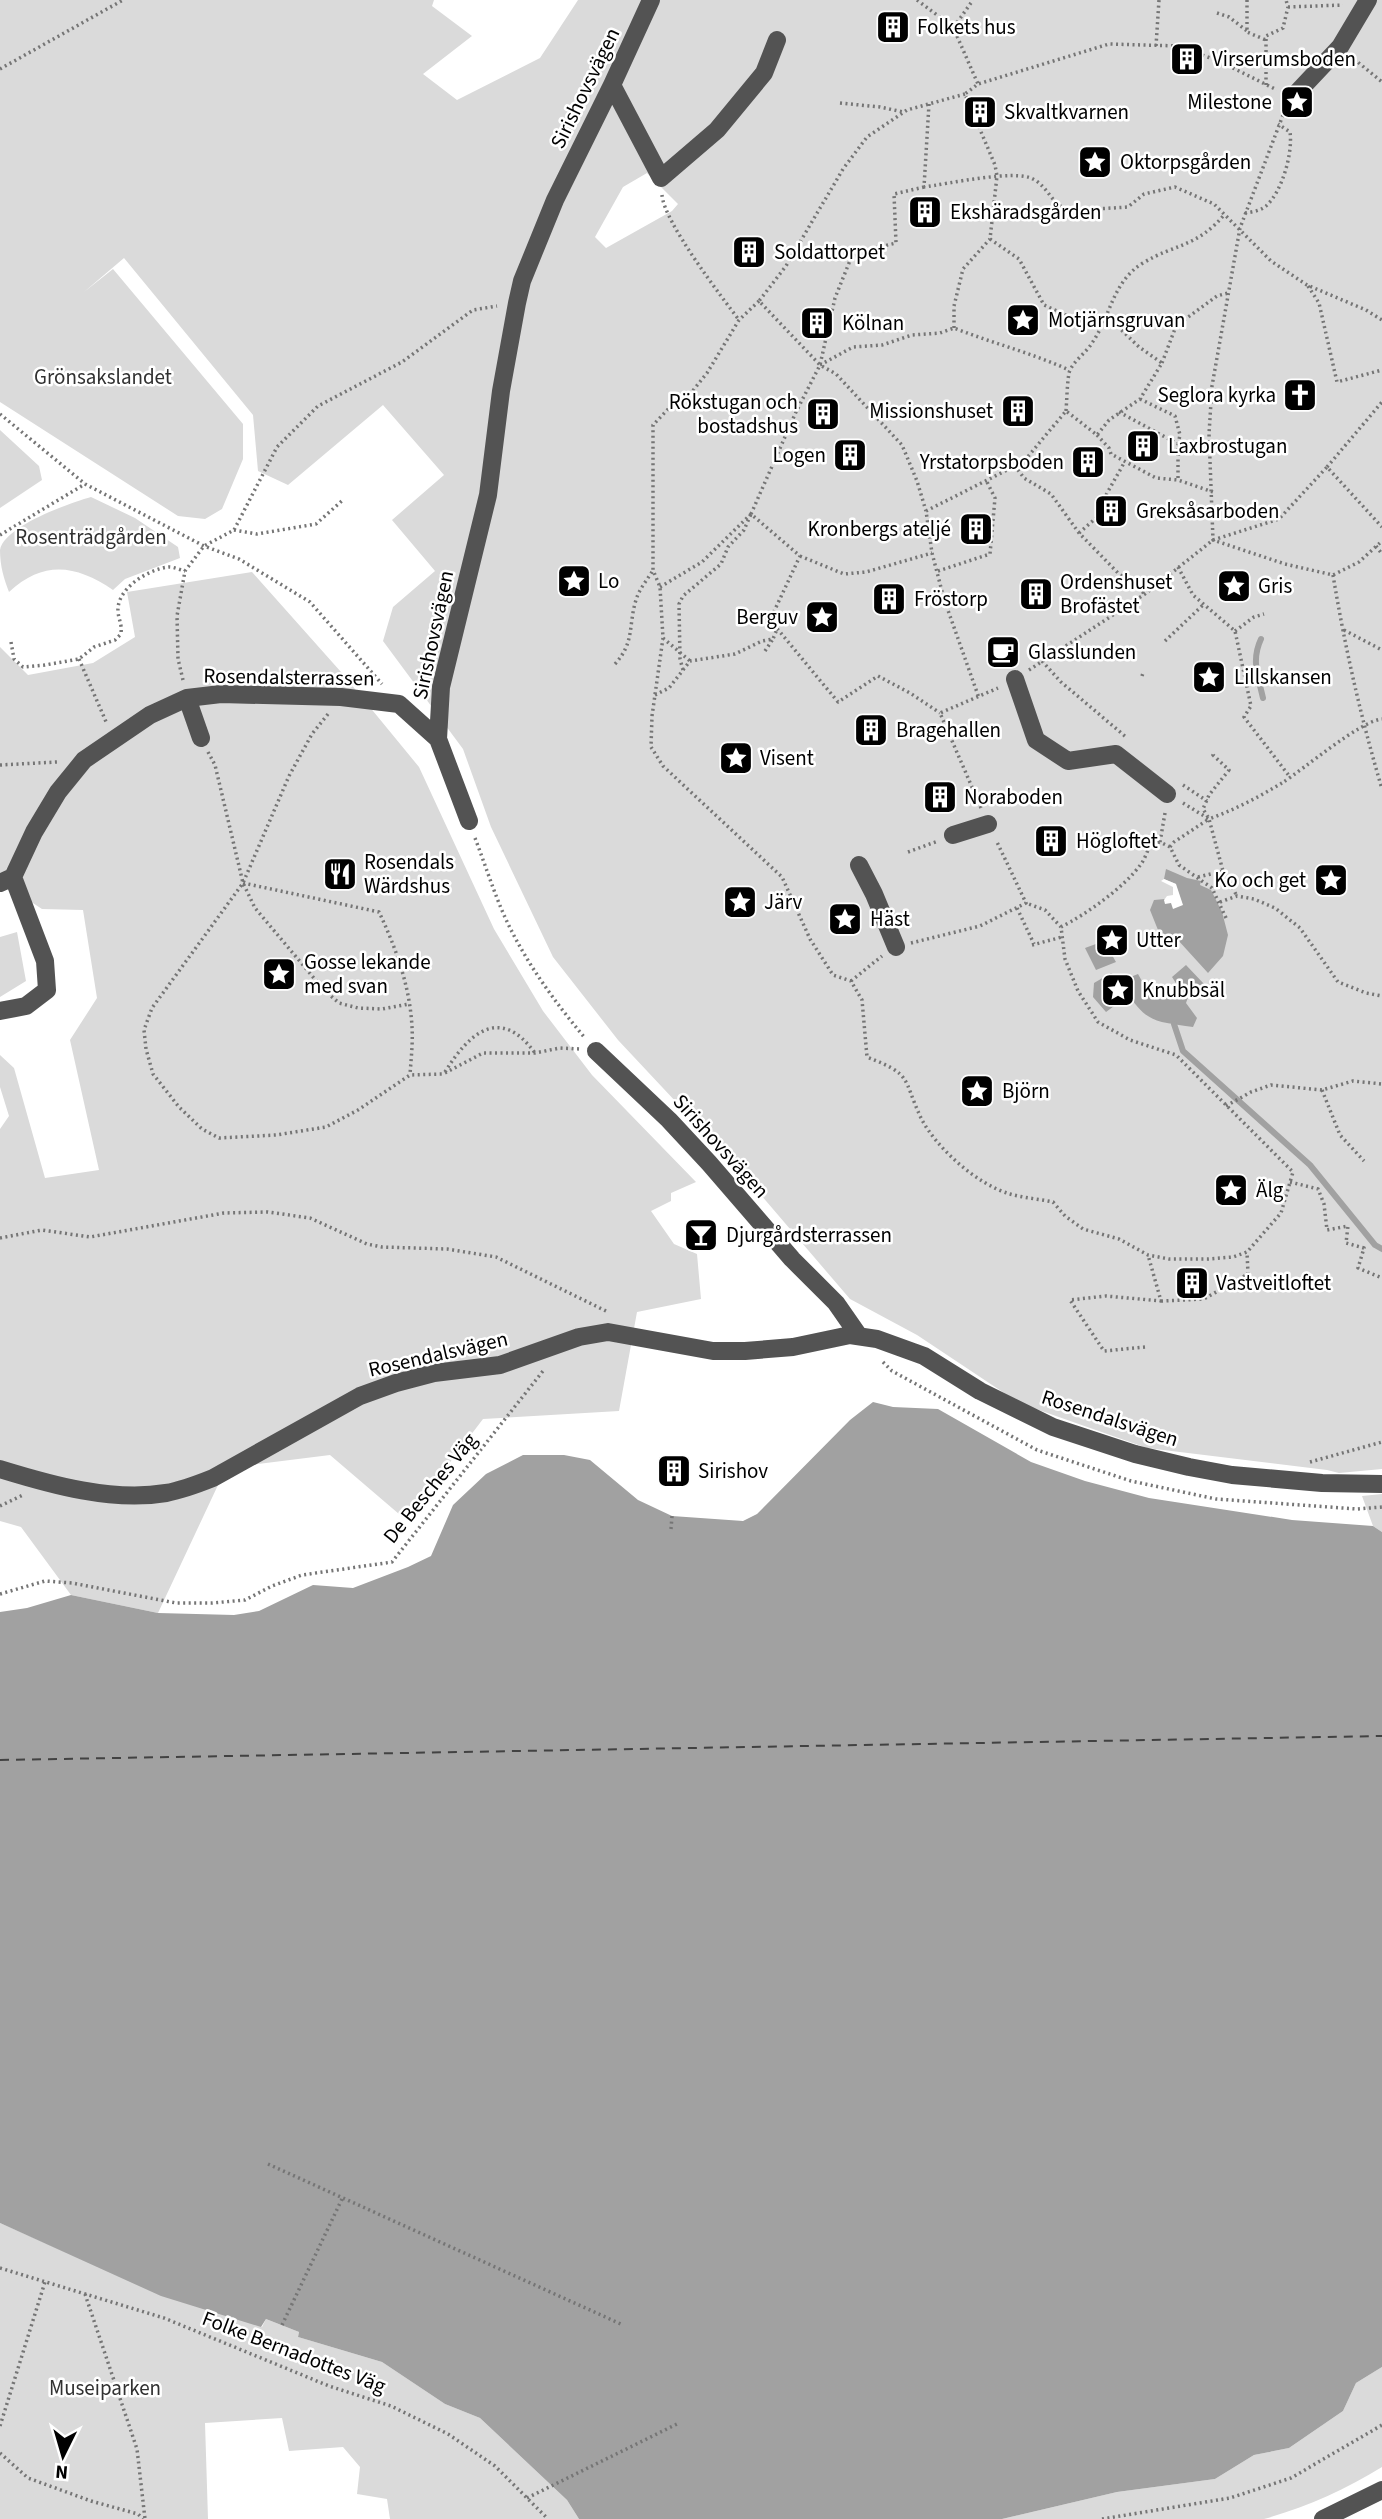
<svg xmlns="http://www.w3.org/2000/svg" width="1382" height="2519" font-family="'Source Sans 3',sans-serif">
<style>
.green{fill:#dadada;fill-rule:evenodd}
.water{fill:#a1a1a1}
.pier{fill:#fff}
.lines{fill:none;stroke-linecap:round;stroke-linejoin:round}
.stream{stroke:#a1a1a1;stroke-width:6}
.ferry{stroke:#424242;stroke-width:2;stroke-dasharray:9 7;stroke-linecap:butt}
.path{stroke:#757575;stroke-width:3.5;stroke-dasharray:2 3.5;stroke-linecap:butt}
.minor{stroke:#535353;stroke-width:18}
.path-bridge{stroke:#757575;stroke-width:3.5;stroke-dasharray:2 3.5;stroke-linecap:butt}
.labels{text-anchor:middle;dominant-baseline:central;stroke-width:5;stroke-linejoin:round;paint-order:stroke}
.poi-label{font-size:21px;fill:#000;stroke:#fff;text-anchor:start}
.street-label{font-size:21px;fill:#000;stroke:#fff}
.park-label{font-size:21px;fill:#313131;stroke:#fff}
</style>
<rect width="100%" height="100%" fill="#fff"/>
<!-- green -->
<path class="green" d="M0 0H434L432 6 472 36 423 74 457 100 540 58 578 0H1382V1469L1339 1473 1327 1470 1147 1448 1019 1403 917 1335 850 1299 736 1166 618 1040 553 957 491 827 463 749 383 641 393 607 435 571 392 520 444 475 383 405 288 485 258 471 253 415 124 258 84 292 113 269 243 424V459L222 509 205 519 178 516 0 402ZM647 173 678 204 672 211 606 248 595 237 623 187Z
M0 430 39 466 42 480 0 508Z
M91 497 135 518 178 547 180 558 125 579 113 590C76 565 44 560 9 592 4 579 0 566 0 550 4 526 70 503 91 497Z
M252 572 341 672 419 767 494 929 543 1011 592 1075 696 1182 671 1193V1201L651 1211 674 1244 697 1254 701 1299 637 1312 619 1411 483 1419 406 1520 330 1455 226 1468 158 1613 71 1595 21 1527 0 1521V1129L9 1116 0 1087V1055L14 1068 45 1178 99 1170 70 1040 97 998 83 910 42 909 7 886 0 885V647L28 675 93 663 135 637 127 592Z
M17 932 26 981 0 997V937Z
M1382 1494V1532L1373 1526 1362 1496Z
M0 2223 86 2261 262 2327 266 2319 299 2332 298 2337 382 2362 445 2404 480 2418 567 2500 579 2519H390L387 2499 357 2494 360 2467 343 2447 289 2451 282 2418 205 2423 208 2519H0Z
M1382 2367V2467C1344 2490 1307 2507 1264 2519H1002L1117 2492 1215 2479 1254 2455 1289 2448 1343 2411 1356 2383Z"/>
<!-- water -->
<path class="water" d="M1166 869 1187 878 1201 881 1200 885 1211 890 1222 912 1228 935 1223 956 1208 973 1177 939 1160 935 1150 910 1154 900 1176 898V884L1164 879Z
M1104 941 1116 962 1096 970 1085 948Z
M1186 965 1204 984 1191 989 1186 1003 1197 1018 1193 1027C1161 1022 1147 1024 1129 995L1106 1012 1093 997 1094 983 1111 973 1123 980 1138 974 1147 990 1154 996 1179 988 1172 977Z
M873 1402 893 1407 938 1409 1031 1462 1085 1481 1149 1498 1292 1520 1373 1526 1382 1532V2367L1356 2383 1343 2411 1289 2448 1254 2455 1215 2479 1117 2492 1002 2519H579L567 2500 480 2418 445 2404 382 2362 298 2337 299 2332 266 2319 261 2327 161 2296 0 2223V1612L27 1608 71 1595 158 1613 234 1615 259 1611 313 1585 353 1588 408 1567 431 1556 453 1505 486 1474 523 1455H564L590 1460 638 1500 672 1516 743 1521 757 1514 850 1420Z"/>
<!-- pier -->
<path class="pier" d="M1164 879 1176 884 1183 905 1173 909 1171 903 1165 904 1164 900 1167 896 1173 895V887L1161 881Z"/>
<g class="lines">
<!-- stream -->
<path class="stream" d="M1261 639C1251 660 1258 676 1263 698
M1174 1024 1183 1051 1310 1165 1375 1245 1382 1249"/>
<!-- ferry -->
<path class="ferry" d="M0 1760 1382 1736"/>
<!-- path -->
<path class="path" d="M917 0 953 27 978 84
M1247 0V32L1266 40
M1288 7 1343 5
M1217 13 1229 17 1247 31
M954 27 973 0
M1156 46 1159 0
M1354 59 1382 82
M0 69 123 0
M1266 85V36L1283 28 1288 7 1286 0
M965 94 907 110 867 137 843 169 786 266 759 301 820 365 836 374 902 445 917 481 926 511 932 553 944 599 979 698
M840 103 880 107 903 112
M929 104 924 187C947 184 1015 169 1033 179 1047 186 1051 202 1064 208
M1283 115 1240 228 1212 386 1209 434 1213 540 1285 564 1333 575 1359 562 1382 541
M662 195C664 222 721 296 739 320
M1081 210 1128 207 1144 194 1175 187 1214 204 1271 261 1307 285 1366 310 1382 320
M1245 213C1252 212 1260 211 1266 206 1282 192 1293 153 1290 132L1278 124
M990 239 1019 259 1044 305 1076 320 1102 327
M1308 286 1319 303 1337 382 1382 370
M759 301 739 320 707 373 691 393 672 405 653 425V570L660 587 663 638 652 716 651 747 663 766 782 877 810 939 833 975 851 981 862 1000 867 1057C913 1075 902 1077 921 1118 936 1148 978 1185 1010 1194 1024 1198 1039 1199 1053 1202L1065 1216 1083 1229 1119 1239 1148 1255 1169 1259H1208L1233 1257 1247 1252 1281 1213 1293 1172 1176 1055 1130 1040 1098 1022 1078 991 1065 959 1061 927 1045 910 1026 903
M954 328V306L963 269 990 239 997 176 995 165 965 94 978 84 1109 44 1179 46 1223 63 1277 90
M1162 363 1176 326 1217 296 1228 293
M820 365 853 347 882 345 912 335 940 333 954 328C992 343 1032 353 1069 370
M1140 399 1175 416 1180 435 1178 444
M1066 411C1067 398 1067 385 1069 373 1072 362 1086 353 1092 343 1111 316 1112 282 1143 263 1176 243 1196 248 1225 214
M1119 412 1178 444V480
M0 414 85 484 204 546 239 559 310 602 382 684
M1097 435 1109 448 1111 454 1156 478 1178 480 1213 492
M1015 466 1025 460 1066 411 1097 435 1109 420 1140 399 1162 363 1139 347 1107 316
M1327 467 1382 402
M1106 495 1124 463
M926 511 1015 466 1024 478 1051 494 1079 533 1118 573 1145 594
M751 514 796 412 820 365 835 298 851 258 871 249 896 243 894 194 924 187
M234 530 257 534 316 524 344 499
M1079 533 1096 518
M0 535 85 484
M1376 546 1382 554
M800 556 844 574 866 572 932 553
M1178 567 1193 595 1235 631 1251 706 1244 717 1290 777
M938 571 990 554 995 498 986 480
M1333 575C1345 648 1361 718 1382 789
M660 587 702 562 751 514 800 556 770 620 838 702 878 676 910 693 940 713
M1344 630 1382 650
M1235 631 1254 617 1264 614
M663 638 690 661
M1165 641 1203 605
M11 642 14 659 23 667 45 665 79 659 94 647 115 640 121 634C122 623 119 621 118 612 116 589 148 569 169 567 174 567 180 570 185 571
M765 651 773 639
M79 659 107 724
M1042 661 1061 682 1126 737
M615 664C635 642 628 626 636 600 639 589 648 579 653 570
M1029 670 1145 594 1213 540 1279 519 1327 467 1382 527
M1142 676 1143 673
M183 680 178 659 177 616 185 571 204 546 234 530 277 447 318 406 402 362 473 310 497 306
M1245 685 1284 674
M655 695 669 688 690 661 735 654 762 641 773 639 777 629
M328 714 312 734 289 776 243 883 152 1008 144 1030 146 1049 153 1074 179 1107 202 1129 219 1138 276 1135 326 1127 358 1110 410 1075 443 1074 483 1053H535L560 1048 580 1049
M208 752 215 765 243 883 255 908 324 990 339 1003 358 1008 382 1009 409 1004
M0 765 57 762
M1183 785 1207 801
M1183 803 1209 819C1234 810 1259 797 1282 783 1304 769 1360 721 1382 719
M981 808 940 713 998 688
M1165 813 1160 842 1170 847 1179 865 1212 888 1227 920
M1208 817 1203 809 1209 795 1229 770 1213 755 1215 752
M475 838C485 864 493 890 504 915 524 960 554 1001 585 1038
M1170 847 1174 842 1209 819 1223 871 1237 896
M908 852 938 841
M1198 877 1223 871
M243 883 379 912C396 948 410 987 412 1027 413 1043 411 1059 410 1075
M1220 902 1237 896 1254 899 1275 908 1300 928 1338 982 1366 993 1382 996
M1017 908 1034 944
M1061 927C1085 915 1125 887 1141 864 1145 859 1147 851 1151 844L1160 842
M911 943 980 926 1026 903 996 840
M1032 945 1062 937
M851 981 882 956
M445 1072C469 1033 500 1005 535 1053
M1322 1090 1340 1135 1364 1161
M1226 1106 1251 1092 1271 1085 1322 1090 1353 1081 1382 1084
M1290 1182 1318 1189 1324 1204 1327 1230 1348 1226 1346 1243 1364 1248 1358 1268 1382 1278
M0 1238 42 1230 90 1237 224 1213 268 1212 310 1218 367 1244 382 1247 447 1249 496 1257 608 1312
M1161 1301 1204 1299 1248 1274 1247 1252
M1145 1347 1104 1351 1070 1300 1106 1296 1161 1301 1148 1255
M883 1362 892 1371 1037 1450 1131 1481 1216 1499 1357 1509 1382 1507
M1310 1462 1382 1442
M0 1506 23 1495
M671 1529 672 1516
M0 1594 45 1581 72 1583 176 1603H212L245 1600 272 1586 302 1575 392 1562 543 1371
M268 2164 623 2325
M0 2268 164 2318 329 2386 391 2406 448 2434 495 2466 548 2519
M85 2294 137 2449 145 2519
M282 2325 342 2199
M0 2426 45 2282
M0 2453 28 2478 91 2501 138 2514 143 2519
M527 2498 677 2424
M1102 2519 1230 2498 1291 2478 1382 2425"/>
<!-- minor -->
<path class="minor" d="M612 85 661 178 717 130 764 73 777 40
M1292 98 1340 47 1368 0
M1015 679 1036 740 1068 761 1116 754 1167 794
M187 698 201 738
M469 821 438 739 441 687 488 495 501 391 517 303 522 281 555 200 612 85 651 0
M953 835 988 824
M859 865 874 894 896 947
M0 883 13 877 34 832 58 792 84 760 150 715 187 698 221 694 341 697 399 704 438 739
M0 1011 26 1006 47 990 45 961 13 877
M596 1051 669 1120 709 1163 792 1259 836 1303 859 1336
M0 1469C52 1485 112 1502 166 1493 183 1490 198 1484 213 1478L360 1396 396 1383 434 1373 500 1365 579 1337 608 1332 713 1351H745L793 1347 850 1335 877 1339 924 1356 980 1391 1053 1427 1135 1454 1189 1467 1232 1475 1322 1483 1382 1484
M1323 2519 1382 2490"/>
<!-- path-bridge -->
<path class="path-bridge" d="M683 670 680 659 679 604 683 596 721 564 728 547 744 530 751 514"/>
</g>
<!-- icons -->
<defs>
<g id="building-square" transform="scale(1.75)"><rect x="-9" y="-9" width="18" height="18" rx="4" fill="#000" stroke="#fff"/><path d="M-4-6H4V6H1V3H-1V6H-4ZM-2.5-4.3h1.7v1.8h-1.7ZM.8-4.3h1.7v1.8H.8ZM-2.5-1h1.7V.8h-1.7ZM.8-1h1.7V.8H.8Z" fill="#fff"/></g>
<g id="sight-square" transform="scale(1.75)"><rect x="-9" y="-9" width="18" height="18" rx="4" fill="#000" stroke="#fff"/><path d="M0-6L1.8-2.2L6-1.7L2.9 1.2L3.7 5.4L0 3.3L-3.7 5.4L-2.9 1.2L-6-1.7L-1.8-2.2Z" fill="#fff"/></g>
<g id="church-square" transform="scale(1.75)"><rect x="-9" y="-9" width="18" height="18" rx="4" fill="#000" stroke="#fff"/><path d="M-1.2-6h2.4v3.5h3.3v2.4h-3.3V6h-2.4V-.1h-3.3v-2.4h3.3Z" fill="#fff"/></g>
<g id="cafe-square" transform="scale(1.75)"><rect x="-9" y="-9" width="18" height="18" rx="4" fill="#000" stroke="#fff"/><path d="M-5.5-4.5H6V0H3Q3 3.5 0 3.5H-2.5Q-5.5 3.5-5.5 0ZM3-3.2v2h1.7v-2ZM-6 4.5H4V6H-6Z" fill="#fff"/></g>
<g id="restaurant-square" transform="scale(1.75)"><rect x="-9" y="-9" width="18" height="18" rx="4" fill="#000" stroke="#fff"/><path d="M-5-6h1v4h1v-4h1v4h1v-4h1v5L-1.5 .5V6h-2V.5L-5-1ZM5-6V6H3V1.5H1.5Q1.5-4 5-6Z" fill="#fff"/></g>
<g id="bar-square" transform="scale(1.75)"><rect x="-9" y="-9" width="18" height="18" rx="4" fill="#000" stroke="#fff"/><path d="M-6-5H6L.8 .8V4.5H3.5V6h-7V4.5H-.8V.8Z" fill="#fff"/></g>
</defs>
<g fill-rule="evenodd">
<use href="#building-square" x="893" y="27"/>
<use href="#building-square" x="1187" y="59"/>
<use href="#sight-square" x="1297" y="102"/>
<use href="#building-square" x="980" y="112"/>
<use href="#sight-square" x="1095" y="162"/>
<use href="#building-square" x="925" y="212"/>
<use href="#building-square" x="749" y="252"/>
<use href="#sight-square" x="1023" y="320"/>
<use href="#building-square" x="817" y="323"/>
<use href="#church-square" x="1300" y="395"/>
<use href="#building-square" x="1018" y="411"/>
<use href="#building-square" x="823" y="414"/>
<use href="#building-square" x="1143" y="446"/>
<use href="#building-square" x="850" y="455"/>
<use href="#building-square" x="1088" y="462"/>
<use href="#building-square" x="1111" y="511"/>
<use href="#building-square" x="976" y="529"/>
<use href="#sight-square" x="574" y="581"/>
<use href="#sight-square" x="1234" y="586"/>
<use href="#building-square" x="1036" y="594"/>
<use href="#building-square" x="889" y="599"/>
<use href="#sight-square" x="822" y="617"/>
<use href="#cafe-square" x="1003" y="652"/>
<use href="#sight-square" x="1209" y="677"/>
<use href="#building-square" x="871" y="730"/>
<use href="#sight-square" x="736" y="758"/>
<use href="#building-square" x="940" y="797"/>
<use href="#building-square" x="1051" y="841"/>
<use href="#restaurant-square" x="340" y="874"/>
<use href="#sight-square" x="1331" y="880"/>
<use href="#sight-square" x="740" y="902"/>
<use href="#sight-square" x="845" y="919"/>
<use href="#sight-square" x="1112" y="940"/>
<use href="#sight-square" x="279" y="974"/>
<use href="#sight-square" x="1118" y="990"/>
<use href="#sight-square" x="977" y="1091"/>
<use href="#sight-square" x="1231" y="1190"/>
<use href="#bar-square" x="701" y="1235"/>
<use href="#building-square" x="1192" y="1283"/>
<use href="#building-square" x="674" y="1471"/>
</g>
<g class="labels">
<!-- poi labels -->
<g class="poi-label">
<text x="917" y="27">Folkets hus</text>
<text x="1212" y="59">Virserumsboden</text>
<text x="1272" y="102" text-anchor="end">Milestone</text>
<text x="1004" y="112">Skvaltkvarnen</text>
<text x="1120" y="162">Oktorpsgården</text>
<text x="950" y="212">Ekshäradsgården</text>
<text x="774" y="252">Soldattorpet</text>
<text x="1048" y="320">Motjärnsgruvan</text>
<text x="842" y="323">Kölnan</text>
<text x="1276" y="395" text-anchor="end">Seglora kyrka</text>
<text x="798" y="402" text-anchor="end">Rökstugan och<tspan x="798" dy="24">bostadshus</tspan></text>
<text x="993" y="411" text-anchor="end">Missionshuset</text>
<text x="1168" y="446">Laxbrostugan</text>
<text x="826" y="455" text-anchor="end">Logen</text>
<text x="1064" y="462" text-anchor="end">Yrstatorpsboden</text>
<text x="1136" y="511">Greksåsarboden</text>
<text x="951" y="529" text-anchor="end">Kronbergs ateljé</text>
<text x="598" y="581">Lo</text>
<text x="1060" y="582">Ordenshuset<tspan x="1060" dy="24">Brofästet</tspan></text>
<text x="1258" y="586">Gris</text>
<text x="914" y="599">Fröstorp</text>
<text x="798" y="617" text-anchor="end">Berguv</text>
<text x="1028" y="652">Glasslunden</text>
<text x="1234" y="677">Lillskansen</text>
<text x="896" y="730">Bragehallen</text>
<text x="760" y="758">Visent</text>
<text x="964" y="797">Noraboden</text>
<text x="1076" y="841">Högloftet</text>
<text x="364" y="862">Rosendals<tspan x="364" dy="24">Wärdshus</tspan></text>
<text x="1306" y="880" text-anchor="end">Ko och get</text>
<text x="764" y="902">Järv</text>
<text x="870" y="919">Häst</text>
<text x="1136" y="940">Utter</text>
<text x="304" y="962">Gosse lekande<tspan x="304" dy="24">med svan</tspan></text>
<text x="1142" y="990">Knubbsäl</text>
<text x="1002" y="1091">Björn</text>
<text x="1256" y="1190">Älg</text>
<text x="726" y="1235">Djurgårdsterrassen</text>
<text x="1216" y="1283">Vastveitloftet</text>
<text x="698" y="1471">Sirishov</text>
</g>
<!-- street labels -->
<g class="street-label">
<text transform="translate(585 88) rotate(-64)">Sirishovsvägen</text>
<text transform="translate(433 635) rotate(-78)">Sirishovsvägen</text>
<text transform="translate(289 677) rotate(1)">Rosendalsterrassen</text>
<text transform="translate(721 1146) rotate(48)">Sirishovsvägen</text>
<text transform="translate(438 1354) rotate(-13)">Rosendalsvägen</text>
<text transform="translate(1110 1418) rotate(18)">Rosendalsvägen</text>
<text transform="translate(430 1488) rotate(-51)">De Besches Väg</text>
<text transform="translate(294 2352) rotate(21)">Folke Bernadottes Väg</text>
</g>
<!-- park labels -->
<g class="park-label">
<text x="103" y="377">Grönsakslandet</text>
<text x="91" y="537">Rosenträdgården</text>
<text x="105" y="2388">Museiparken</text>
</g>
</g>
<!-- north arrow -->
<g transform="translate(63 2456) rotate(185)" stroke="#ffffff" stroke-width="5" paint-order="stroke">
<path d="M0-5L12 26L0 18L-12 26Z" fill="#000000"/>
<text y="-10" font-size="19" font-weight="bold" text-anchor="middle" fill="#000000">N</text>
</g>
</svg>
